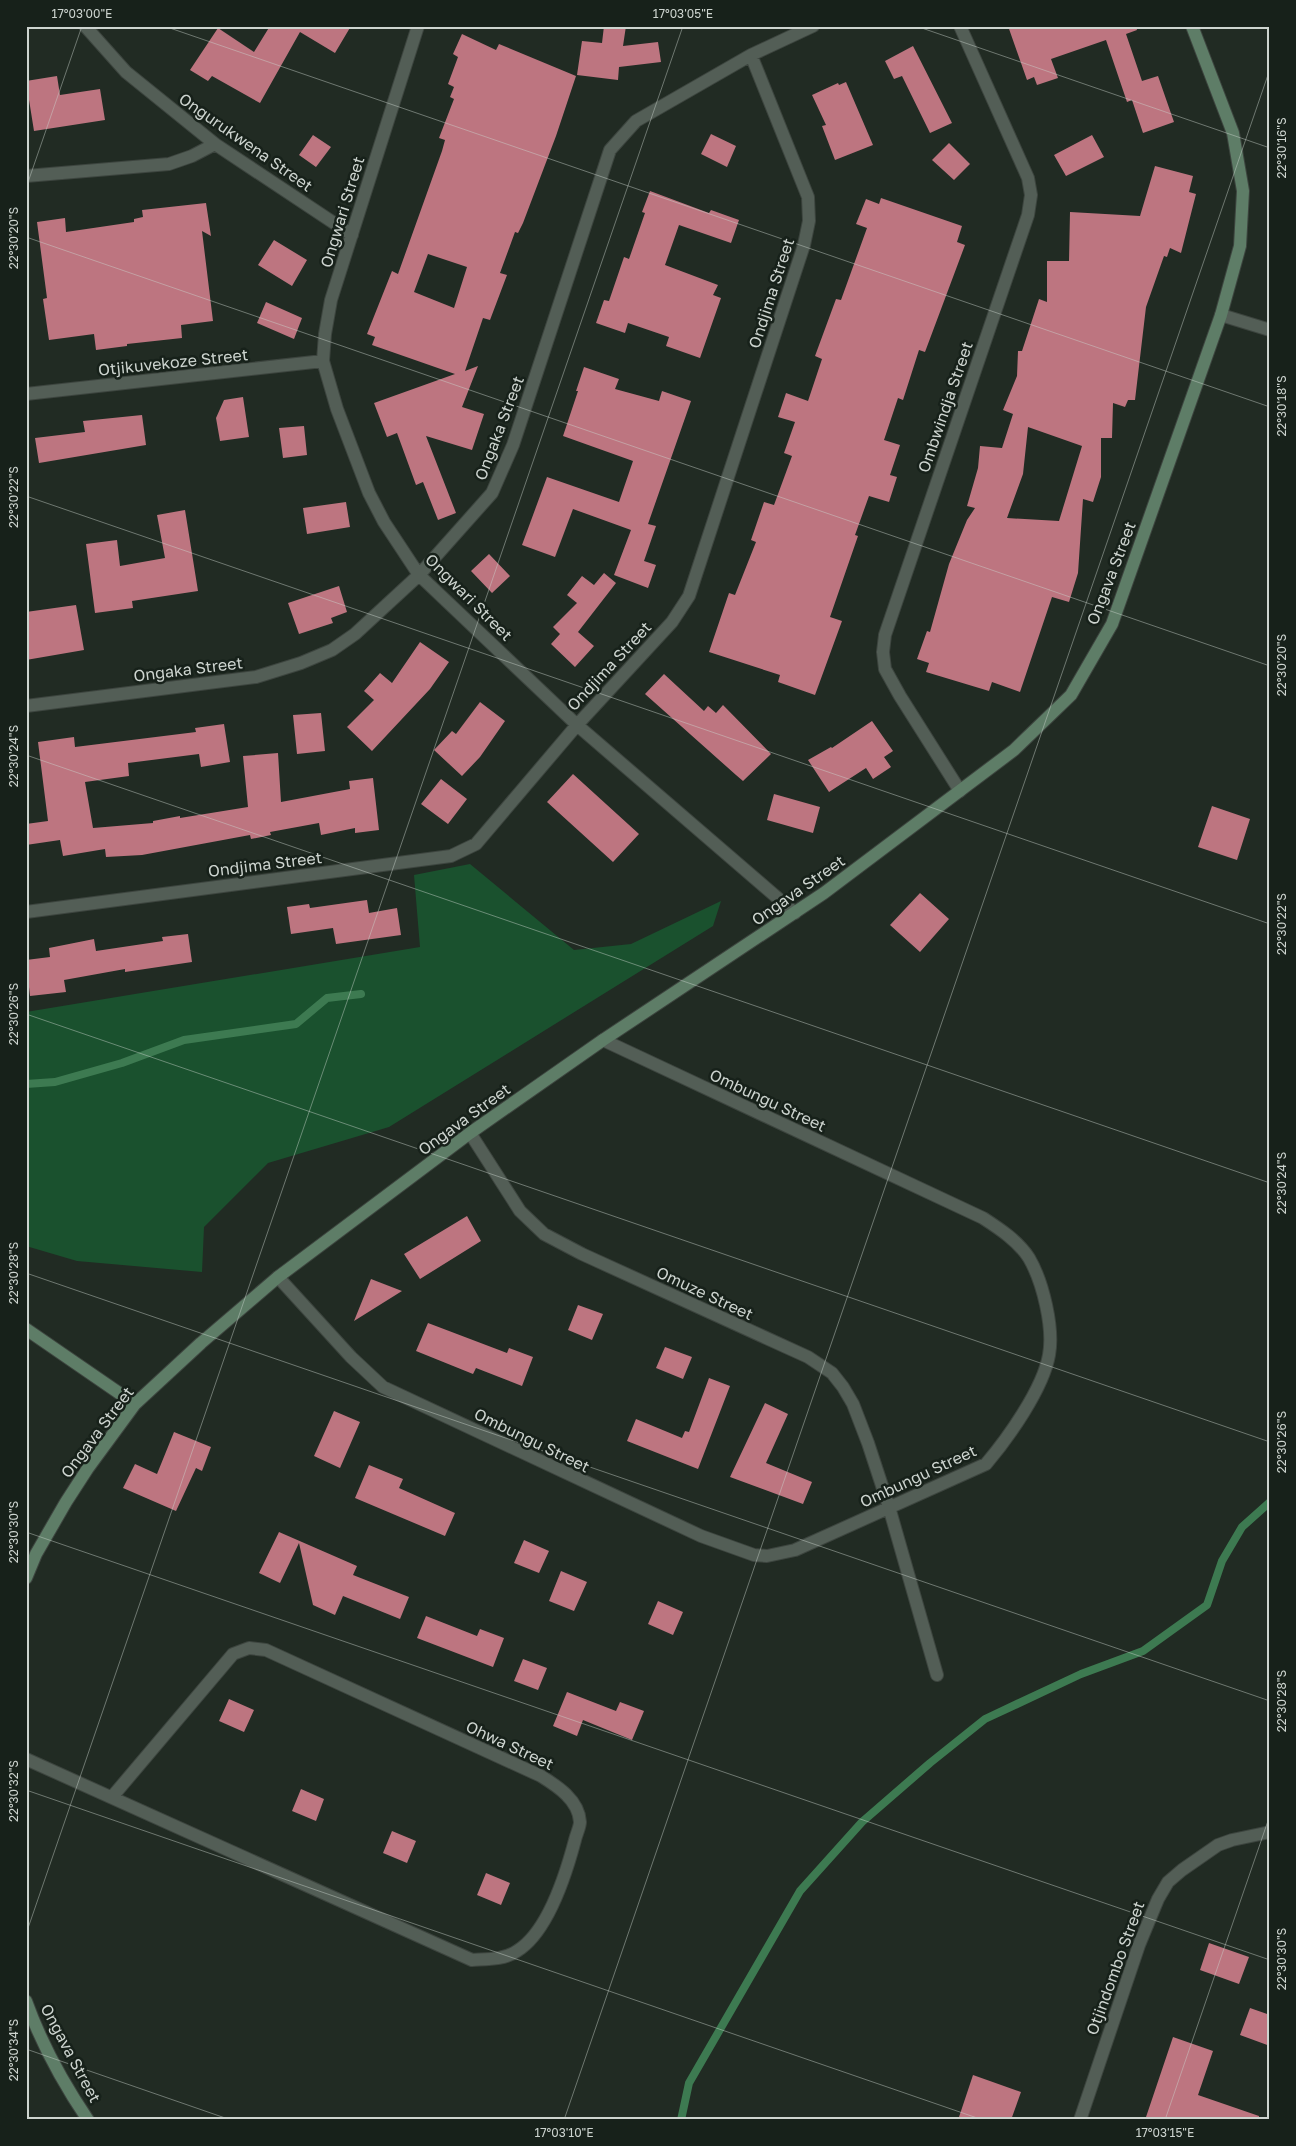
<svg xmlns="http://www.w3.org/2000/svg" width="1296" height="2146" font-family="'Golos Text',sans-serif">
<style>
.green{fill:#1a512e}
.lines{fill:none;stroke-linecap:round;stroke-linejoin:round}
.stream{stroke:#3d7a51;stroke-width:8}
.building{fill:#bd7580;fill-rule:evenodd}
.street-casing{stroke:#3d453f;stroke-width:14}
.secondary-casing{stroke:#3d453f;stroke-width:14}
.street{stroke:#535e56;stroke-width:12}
.secondary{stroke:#5e7d67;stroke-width:12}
.ticks{fill:none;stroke:#cdd4cf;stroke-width:1;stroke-opacity:0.45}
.labels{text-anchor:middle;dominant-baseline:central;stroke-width:5;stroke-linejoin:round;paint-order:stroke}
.street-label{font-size:16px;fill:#cdd4cf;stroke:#17211a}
.neatline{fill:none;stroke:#cdd4cf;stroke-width:2}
.ticks-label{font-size:12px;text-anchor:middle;fill:#cdd4cf}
</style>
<rect width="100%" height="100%" fill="#212b23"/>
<!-- green -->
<path class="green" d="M470 864 574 950 631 944 721 901 713 926 389 1127 268 1163 204 1227 202 1272 77 1261 26 1246V1012L420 947 414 875Z"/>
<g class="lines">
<!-- stream -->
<path class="stream" d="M26 1084 55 1082 122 1063 184 1040 296 1024 327 998 361 994
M681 2120 689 2083 800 1891 862 1822 930 1763 985 1719 1081 1674 1143 1651 1207 1605 1222 1561 1242 1527 1270 1502"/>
</g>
<!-- building -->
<path class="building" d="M270 26H351L335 53 300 32 260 103 212 76 208 81 190 70 218 28 254 52Z
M604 26H626L623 46 658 42 661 62 619 67 618 80 577 75 582 41 602 43Z
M1008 26H1136L1137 30 1126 34 1142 81 1158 76 1174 122 1143 133 1132 100 1127 102 1106 40 1051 59 1058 78 1037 85 1034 77 1027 80Z
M462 34 496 50 499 44 576 76 556 136 523 223 518 233 515 232 500 273 507 275 490 320 483 318 465 371 478 366 462 407 484 414 472 450 426 436 456 513 438 520 423 482 416 485 397 433 387 437 374 403 455 374 372 345 375 337 367 334 392 271 398 274 442 151 445 140 439 138 454 99 450 97 454 87 448 84 458 57 453 54ZM428 254 467 267 454 308 414 292Z
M913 46 952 123 930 133 902 76 894 79 885 61Z
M57 76 60 95 100 89 105 120 34 131 26 81Z
M846 82 873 145 835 160 822 126 826 125 812 95 838 83 839 85Z
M711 134 736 146 727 167 701 154Z
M313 135 331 147 316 167 299 155Z
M1092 135 1104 157 1066 176 1054 155Z
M949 143 970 164 954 180 932 160Z
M1155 166 1193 176 1189 192 1196 194 1181 253 1170 248 1167 257 1164 256 1146 307 1135 400H1128L1125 407 1113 403 1112 438H1101V477L1093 502 1083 499 1078 573 1069 602 1052 597 1020 692 992 682 989 691 926 672 929 663 917 659 927 631 930 632 949 564 967 520 975 508 967 506 978 468 980 446 1002 448 1013 414 1003 410 1017 376 1018 351H1022L1039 299 1047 302V261H1069L1070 212 1140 216ZM1028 427 1082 446 1059 521 1007 518 1023 474Z
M650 191 709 213 711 210 739 220 731 243 679 225 665 265 718 285 713 295 721 298 700 358 666 346 669 337 628 323 625 333 596 323 604 300 609 301 624 257 629 259 645 213 642 212Z
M881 198 962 226 957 242 965 245 925 352 919 350 903 400 898 398 884 440 900 445 890 475 897 477 889 502 869 496 855 535 858 536 830 617 842 621 815 695 778 682 780 675 709 652 729 593 735 595 756 542 751 540 764 502 774 505 792 456 784 453 795 422 778 417 786 393 808 401 822 359 815 356 836 299 841 300 867 228 856 224 866 199 879 204Z
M206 203 211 236 202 231 213 321 181 325 182 338 127 344V346L96 350 94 334 49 340 43 299 47 298 37 222 65 218 66 232 134 222V219L143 217 142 210Z
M274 240 307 260 292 286 258 265Z
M266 302 302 318 294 339 257 323Z
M584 367 619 379 615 389 659 401 662 391 691 401 648 524 656 526 644 561 656 565 648 588 614 575 631 530 573 509 555 557 522 545 547 477 619 502 633 461 563 436 578 391H576Z
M243 397 249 437 220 441 216 418 224 400Z
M142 415 146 445 39 463 35 438 85 432 83 421Z
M304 426 307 455 283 458 279 428Z
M346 502 350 527 307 534 303 508Z
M185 510 198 591 132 601 133 608 95 613 86 544 117 540 120 566 165 558 157 515Z
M489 554 510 576 492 593 471 571Z
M604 573 616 583 578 632 594 646 575 667 551 644 560 634 553 627 577 603 567 595 582 576 594 585Z
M339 586 347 612 331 618 333 623 299 634 288 603Z
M76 605 84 650 26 660V612Z
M420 642 449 662 430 689 372 751 347 727 374 700 364 691 380 673 392 683Z
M664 674 704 711 708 706 716 713 723 705 771 754 743 781 736 775 645 694Z
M480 702 505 721 480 757 462 776 434 750 452 731 456 734Z
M321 713 325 751 297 754 293 715Z
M872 721 893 751 884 757 891 767 873 779 866 768 829 792 808 760 831 747 832 748Z
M224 724 230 762 201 767 199 754 128 763 129 776 85 782 93 828 153 823V821L180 816V818L248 807 243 756 278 753 281 802 350 789 349 781 373 778 379 830 355 833V828L321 835 319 823 270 832 271 835 251 839 250 835 142 855 106 857 105 849 63 856 60 840 26 845V824L48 821 38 742 74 737 75 747 196 732 195 728Z
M573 774 639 834 613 862 547 802Z
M441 779 467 799 448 824 421 804Z
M774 794 820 807 813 833 767 820Z
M1212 806 1250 819 1237 860 1198 847Z
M920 893 949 919 920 952 890 925Z
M367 900 369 913 397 908 401 935 336 944 333 928 291 934 287 907 309 904 310 908Z
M188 934 192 962 125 972V969L64 980 66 992 30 996 26 960 50 957 49 948 94 939 96 951 163 941 162 937Z
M467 1216 481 1241 420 1279 404 1254Z
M371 1279 402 1291 354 1321Z
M578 1305 603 1314 592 1340 568 1330Z
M428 1323 507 1353 509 1348 533 1357 522 1386 476 1368 473 1374 416 1351Z
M665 1347 692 1357 683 1379 656 1368Z
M709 1378 730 1386 698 1469 627 1441 636 1419 682 1438 685 1431 689 1432Z
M765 1403 788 1414 766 1463 812 1482 803 1504 730 1477Z
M334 1411 360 1422 340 1468 314 1456Z
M174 1432 211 1447 202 1471 196 1468 176 1511 123 1488 135 1464 157 1474Z
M369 1465 403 1479 399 1488 455 1513 445 1536 355 1498Z
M279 1532 357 1566 353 1575 409 1597 400 1619 343 1596 335 1615 313 1605 299 1543 280 1583 259 1573Z
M524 1540 549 1551 539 1573 514 1563Z
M561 1571 587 1582 574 1611 549 1601Z
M658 1601 683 1612 673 1635 648 1624Z
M426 1616 477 1636 480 1629 504 1638 493 1667 417 1638Z
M523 1659 547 1668 538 1690 514 1681Z
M567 1692 616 1711 620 1702 644 1711 632 1740 583 1720 577 1736 553 1726Z
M229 1699 254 1710 244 1732 219 1721Z
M301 1789 324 1799 316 1821 292 1811Z
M392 1831 416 1841 407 1863 383 1853Z
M486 1873 510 1883 501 1905 477 1895Z
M1209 1943 1249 1957 1239 1984 1200 1970Z
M1250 2008 1270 2015V2046L1240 2035Z
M1173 2037 1213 2051 1198 2095 1259 2116V2120H1145Z
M973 2075 1021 2092 1011 2120H958Z"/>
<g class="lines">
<!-- street casing -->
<g class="street-casing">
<path id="street" d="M85 26 126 72 215 144 352 235
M418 26 331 300 325 334 323 361 337 409 369 493 384 522 419 575 577 725 795 913
M26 176 169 164 192 156 215 144
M1221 315 1270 330
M26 394 323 361
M26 706 256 677 301 663 332 650 355 634 419 575 492 493 513 445 610 150 636 121 751 55 813 26
M960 791 900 696 885 669 883 652 885 635 1028 215 1031 195 1028 178 960 26
M26 912 451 856 476 844 577 725 672 622 689 596 804 245 809 221 808 197 751 55
M470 1133 520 1211 544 1234 582 1254 808 1357 832 1373 843 1387 853 1404 868 1443 889 1507 937 1675
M278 1277 351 1357 383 1387 701 1536 754 1555 767 1556 795 1550 986 1464C1008 1438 1043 1389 1049 1355 1054 1328 1043 1282 1029 1258 1018 1241 1000 1229 983 1218L603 1040
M26 1759 472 1960C487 1959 504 1960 517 1951 548 1932 566 1874 575 1840 576 1835 580 1827 580 1822 579 1800 557 1786 541 1776L266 1650 249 1648 233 1654 112 1797
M1080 2120 1139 1945 1158 1899 1168 1882 1182 1870 1218 1845 1232 1840 1270 1832"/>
</g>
<!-- secondary casing -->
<g class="secondary-casing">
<path id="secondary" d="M26 1329 135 1404
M26 1578 36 1554 66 1502 88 1468 135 1404 201 1343 278 1277 470 1133 603 1040 824 893 1014 750 1071 695 1112 624 1221 315 1240 246 1243 191 1233 133 1192 26
M26 2001C41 2043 63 2083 88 2120"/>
</g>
<!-- street -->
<use href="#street" class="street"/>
<!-- secondary -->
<use href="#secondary" class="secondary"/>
</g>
<!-- ticks -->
<path class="ticks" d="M164 26 1270 407M916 26 1270 148M26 188 82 26M26 237 1270 666M26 496 1270 924M26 755 1270 1183M26 1014 1270 1442M26 1273 1270 1701M26 1532 1270 1960M26 1790 983 2120M26 1934 683 26M26 2049 231 2120M564 2120 1270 69M1165 2120 1270 1815"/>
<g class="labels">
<!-- street labels -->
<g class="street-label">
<text transform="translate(246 142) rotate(35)">Ongurukwena Street</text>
<text transform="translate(342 212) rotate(-73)">Ongwari Street</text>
<text transform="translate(771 293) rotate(-72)">Ondjima Street</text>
<text transform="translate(173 362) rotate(-6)">Otjikuvekoze Street</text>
<text transform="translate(945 407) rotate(-71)">Ombwindja Street</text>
<text transform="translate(499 428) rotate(-69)">Ongaka Street</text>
<text transform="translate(1111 573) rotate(-69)">Ongava Street</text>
<text transform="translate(469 597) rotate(45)">Ongwari Street</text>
<text transform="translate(609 666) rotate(-47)">Ondjima Street</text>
<text transform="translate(188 669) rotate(-7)">Ongaka Street</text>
<text transform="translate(265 864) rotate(-7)">Ondjima Street</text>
<text transform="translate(798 890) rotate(-35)">Ongava Street</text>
<text transform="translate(768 1100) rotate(25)">Ombungu Street</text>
<text transform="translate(464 1119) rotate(-36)">Ongava Street</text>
<text transform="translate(705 1293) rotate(25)">Omuze Street</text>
<text transform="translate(97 1432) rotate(-53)">Ongava Street</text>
<text transform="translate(532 1440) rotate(26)">Ombungu Street</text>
<text transform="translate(918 1476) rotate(-25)">Ombungu Street</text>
<text transform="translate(510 1745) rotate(25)">Ohwa Street</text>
<text transform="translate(1115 1968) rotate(-70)">Otjindombo Street</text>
<text transform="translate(71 2053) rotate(62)">Ongava Street</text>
</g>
</g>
<!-- border -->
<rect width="1296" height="2146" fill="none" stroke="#17211a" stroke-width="55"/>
<rect x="28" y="28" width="1240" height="2090" class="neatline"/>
<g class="ticks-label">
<text x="82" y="18">17°03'00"E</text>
<text x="683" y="18">17°03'05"E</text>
<text transform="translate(1282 148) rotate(-90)" y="4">22°30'16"S</text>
<text transform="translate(14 238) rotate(-90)" y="4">22°30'20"S</text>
<text transform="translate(1282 406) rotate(-90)" y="4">22°30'18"S</text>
<text transform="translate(14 497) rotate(-90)" y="4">22°30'22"S</text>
<text transform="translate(1282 665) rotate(-90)" y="4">22°30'20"S</text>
<text transform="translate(14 756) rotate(-90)" y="4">22°30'24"S</text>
<text transform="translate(1282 924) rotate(-90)" y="4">22°30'22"S</text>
<text transform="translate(14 1014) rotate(-90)" y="4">22°30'26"S</text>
<text transform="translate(1282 1183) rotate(-90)" y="4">22°30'24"S</text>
<text transform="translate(14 1273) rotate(-90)" y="4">22°30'28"S</text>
<text transform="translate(1282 1442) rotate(-90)" y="4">22°30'26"S</text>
<text transform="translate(14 1532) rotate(-90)" y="4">22°30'30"S</text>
<text transform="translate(1282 1701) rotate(-90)" y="4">22°30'28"S</text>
<text transform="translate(14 1791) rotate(-90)" y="4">22°30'32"S</text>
<text transform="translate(1282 1959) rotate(-90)" y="4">22°30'30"S</text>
<text transform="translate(14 2050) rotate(-90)" y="4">22°30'34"S</text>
<text x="564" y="2137">17°03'10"E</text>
<text x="1165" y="2137">17°03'15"E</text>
</g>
</svg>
